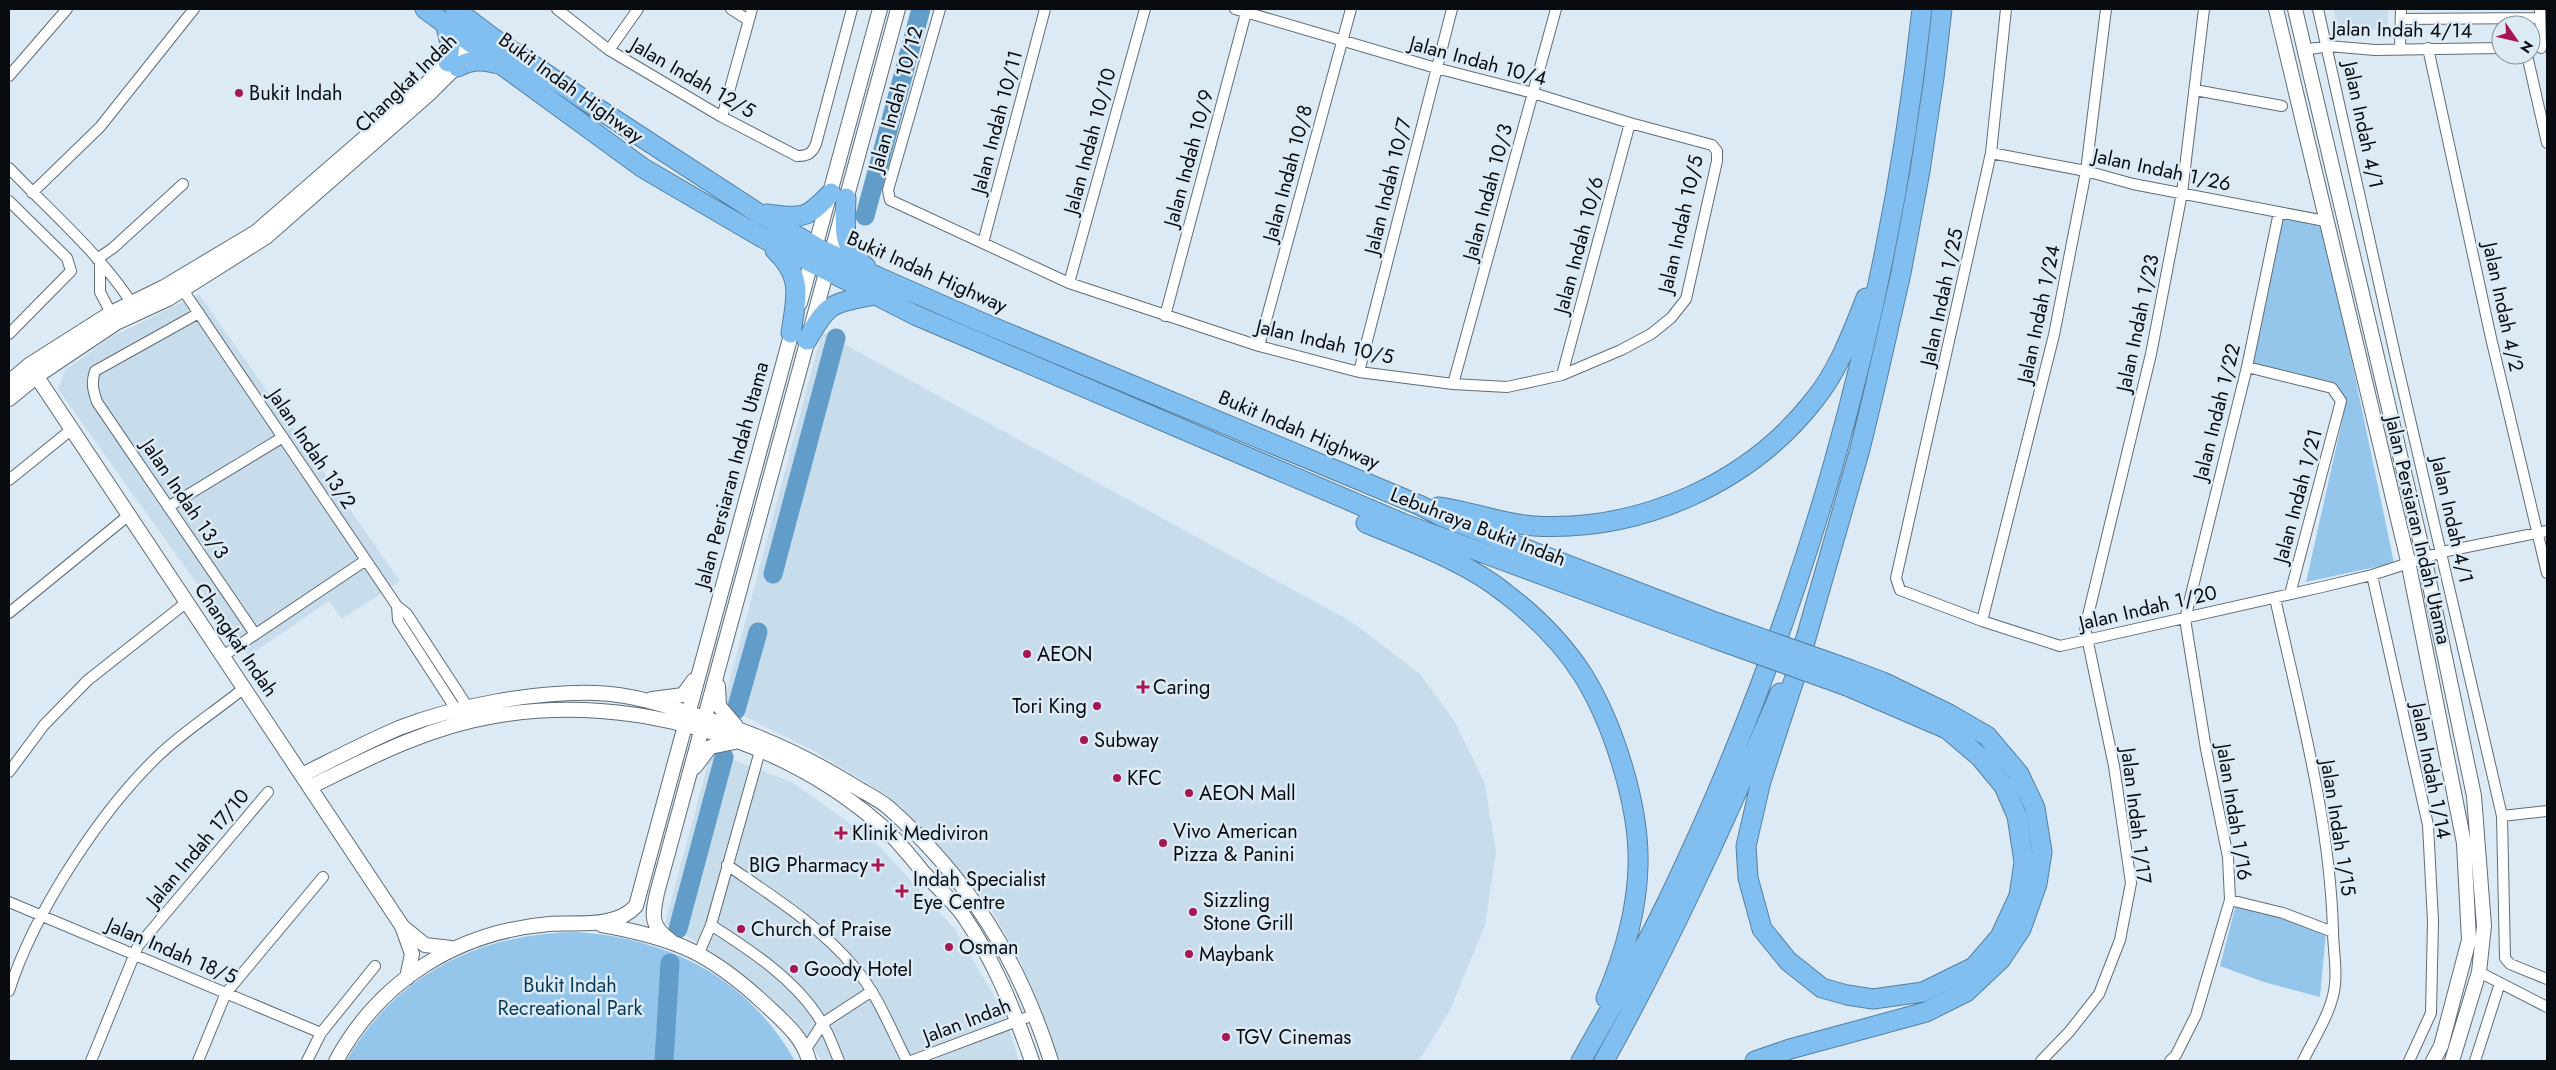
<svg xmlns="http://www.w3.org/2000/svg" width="2556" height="1070" font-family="Jost,sans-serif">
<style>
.built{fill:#c8ddec}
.green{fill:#94c5eb}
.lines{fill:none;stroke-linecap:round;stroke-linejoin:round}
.river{stroke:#629dca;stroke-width:19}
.street-casing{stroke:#616d77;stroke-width:12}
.secondary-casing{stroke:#616d77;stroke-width:16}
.highway-casing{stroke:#5680a2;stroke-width:21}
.street{stroke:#fff;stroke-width:10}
.secondary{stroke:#fff;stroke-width:14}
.highway{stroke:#80bff0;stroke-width:19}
.highway-bridge-casing{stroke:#5680a2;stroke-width:21;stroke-linecap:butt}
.highway-bridge{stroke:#80bff0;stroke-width:19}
.poi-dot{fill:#a71652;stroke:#dceaf5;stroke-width:2}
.labels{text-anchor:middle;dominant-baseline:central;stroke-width:5;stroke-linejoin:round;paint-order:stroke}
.street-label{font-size:20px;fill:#080c10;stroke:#dceaf5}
.poi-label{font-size:20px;fill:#080c10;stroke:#dceaf5;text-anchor:start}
.park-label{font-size:20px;fill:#083857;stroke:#dceaf5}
</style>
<rect width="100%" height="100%" fill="#dceaf5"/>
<!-- built -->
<path class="built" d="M2334 9H2388V28L2347 33 2335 19Z
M199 294 400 581 342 619 329 601 248 656 58 389 65 370 111 337Z
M822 332 1352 622 1420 674 1455 722 1485 784 1496 851 1485 926 1449 1012 1419 1061H1060L1019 959 987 902 899 805 879 790 810 749 723 706Z
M711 752 792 782 855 827 882 849 955 929 1005 1015 1019 1061H822L794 1019 714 953 665 923Z"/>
<!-- green -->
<path class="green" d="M2283 216 2323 223 2394 563 2306 582 2345 408 2344 396 2335 385 2252 364Z
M2236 904 2326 932 2320 997 2264 982 2220 966Z
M576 932C669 938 748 978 795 1061H346C397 974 477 934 576 932Z"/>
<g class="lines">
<!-- river -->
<path class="river" d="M865 216 921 9
M773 574 836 338
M736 710 758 632
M678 929 724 757
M664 1061 670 963"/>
<!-- street casing -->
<g class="street-casing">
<path id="street" d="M557 9 609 50 722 117 797 156C807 156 812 154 816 144L852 9
M731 9 748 20
M940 9 888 190 890 200 1069 283 1259 346 1359 372 1453 384 1507 387 1562 375 1621 350 1651 334 1671 318 1686 299 1717 161V151L1712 145 1630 123 1533 93 1436 68 1235 9
M2006 9 1991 153 1896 578 1900 590 1982 621 2060 646 2322 587 2372 575 2442 552 2547 531
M2318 9 2396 359 2502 816 2505 958 2510 964 2547 979
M2540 9 2541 48
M2401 19 2540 18
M2428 48 2491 338 2547 573
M609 50 638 9
M2304 50 2328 46 2375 50 2501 48
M2400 50 2401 9
M2527 55 2547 143
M9 76 67 9
M2195 90 2282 106
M722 117 752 9
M1991 153 2086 171 2133 184 2325 221
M9 168C50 211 98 252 131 302
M32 193 100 127 194 9
M9 201 67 258 71 271 9 334
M983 243 1045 9
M97 259 113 248 183 184
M100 265V292L111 313
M1069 283 1145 9
M183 290 397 606 407 614 471 712
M199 313 95 371C91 383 93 390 97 402L255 634
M1165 316 1247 9
M1259 346 1351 9
M2247 367 2332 388 2341 401 2290 594
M1359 372 1452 9
M1562 375 1630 123
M1453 384 1556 9
M9 480 72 429
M168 507 283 437
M2372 575 2428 825 2433 921 2431 1013 2409 1061
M2275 598C2299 708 2330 818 2333 931 2333 948 2337 967 2335 984 2333 1010 2314 1038 2303 1061
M397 606 398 620 459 714
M9 613 129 515
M1982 621 2054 335 2086 171 2106 9
M223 656 366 560
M9 772 44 725 88 680 187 602
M2502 816 2547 811
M727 865C772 896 819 925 855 968 878 995 891 1030 907 1061
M2230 900 2283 913 2333 932
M9 902 321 1033
M711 925C750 950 798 981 822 1023 829 1034 834 1049 839 1061
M699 953 711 925 760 751
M2479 972 2547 1007
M9 991C34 913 99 813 158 756 184 731 216 711 244 688
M806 1049 823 1023 872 991
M91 1061 138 946 268 792
M198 1061 226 993 323 877
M307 1061 321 1033 375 966
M911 1061 1036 1014
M2041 1061 2069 1032 2099 994 2120 940 2131 883 2114 766 2085 628 2151 354 2182 193 2204 9
M2170 1061 2176 1055 2196 1015 2230 900 2228 857 2206 749 2185 619 2247 367 2279 212
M2475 1061 2500 983"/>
</g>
<!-- secondary casing -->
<g class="secondary-casing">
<path id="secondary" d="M2276 9 2408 561 2464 843 2469 940 2441 1046 2433 1061
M2295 9 2424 557 2474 796 2484 926 2479 972 2452 1061
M800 303 880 9
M29 365 402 926 412 954 407 978
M9 382 29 365 111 313 164 287 256 232 423 87 451 60 474 45
M9 399 37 376 116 323 168 299 266 237 429 94 463 60
M718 686 719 706 736 726
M652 699 683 695 694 680
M695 767 710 747 735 742
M302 775C334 759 366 742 399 728 455 706 536 691 596 693 636 694 676 709 714 721 764 737 809 758 854 786 865 793 879 799 889 808 969 879 1019 960 1051 1061
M310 787C369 758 428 727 494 716 629 693 782 737 884 828 898 841 911 857 923 872 936 886 952 900 963 915 994 960 1014 1010 1032 1061
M602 925C676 938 710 953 765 1004 783 1021 803 1037 809 1061
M404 928 425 945 451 948
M671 941C650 926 652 916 657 893L898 9
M336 1061C380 980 457 932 549 924 576 922 615 929 636 906L794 324"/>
</g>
<!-- highway casing -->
<g class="highway-casing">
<path id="highway" d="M425 9 643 168 761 237 915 315 1402 523 1713 638
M455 9 493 38 580 97 758 213 816 247 876 276 976 320 1419 505 1443 517 1718 623
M445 23 450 43 448 62
M458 67C472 59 484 60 498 64
M846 198C845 228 841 246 866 267
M767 214C803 218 805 220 831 193
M775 250C804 277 796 298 791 333
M807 340C829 301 832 304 874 295
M1438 507C1470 511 1502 524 1534 526 1641 532 1750 483 1815 399 1839 369 1852 333 1866 298
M1366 523C1411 542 1467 562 1505 593 1534 615 1563 644 1583 675 1614 725 1640 808 1638 866 1637 911 1623 958 1606 998
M1847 686 1947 729 1980 757 2004 786 2017 816 2024 862 2019 896 2000 937 1974 967 1923 992 1873 999 1847 995 1822 988 1788 961 1762 929 1748 878 1746 846 1761 781 1794 680 1860 449 1875 387 1901 273 1920 171 1934 78 1942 9
M1581 1061C1612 1006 1644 951 1671 894 1804 616 1889 315 1922 9
M1604 1061C1670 942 1726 819 1780 693
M1755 1061 1790 1049 1926 1012 1966 992 2001 959 2021 929 2037 884 2042 852 2035 808 2019 774 1987 736 1949 714 1883 682 1851 670"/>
</g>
<!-- street -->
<use href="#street" class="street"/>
<!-- secondary -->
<use href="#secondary" class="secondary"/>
<!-- highway -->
<use href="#highway" class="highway"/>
<!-- highway-bridge casing -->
<g class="highway-bridge-casing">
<path id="highway-bridge" d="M1718 623 1851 670
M1713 638 1847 686"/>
</g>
<!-- highway-bridge -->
<use href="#highway-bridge" class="highway-bridge"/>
</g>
<!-- markers -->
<g class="poi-dot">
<circle cx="239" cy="93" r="5"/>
<circle cx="1027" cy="654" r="5"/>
<path d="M1140.5 679.5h5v5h5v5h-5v5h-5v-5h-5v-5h5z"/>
<circle cx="1097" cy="706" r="5"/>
<circle cx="1084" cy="740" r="5"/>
<circle cx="1117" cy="778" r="5"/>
<circle cx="1189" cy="793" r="5"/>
<path d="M838.5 825.5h5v5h5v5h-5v5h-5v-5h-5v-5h5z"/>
<circle cx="1163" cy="843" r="5"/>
<path d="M875.5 857.5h5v5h5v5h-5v5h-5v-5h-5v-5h5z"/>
<path d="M899.5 883.5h5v5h5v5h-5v5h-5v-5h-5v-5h5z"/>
<circle cx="1193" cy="912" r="5"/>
<circle cx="741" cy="929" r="5"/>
<circle cx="949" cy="947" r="5"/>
<circle cx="1189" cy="954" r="5"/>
<circle cx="794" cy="969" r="5"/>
<circle cx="1226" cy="1037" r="5"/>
</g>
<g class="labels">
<!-- street labels -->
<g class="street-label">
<text transform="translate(2402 30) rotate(1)">Jalan Indah 4/14</text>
<text transform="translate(1478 61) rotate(15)">Jalan Indah 10/4</text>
<text transform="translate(693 78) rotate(30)">Jalan Indah 12/5</text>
<text transform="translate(406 83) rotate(-44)">Changkat Indah</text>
<text transform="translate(571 88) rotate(36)">Bukit Indah Highway</text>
<text transform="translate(896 99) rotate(-74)">Jalan Indah 10/12</text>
<text transform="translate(997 122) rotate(-75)">Jalan Indah 10/11</text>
<text transform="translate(2363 125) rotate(78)">Jalan Indah 4/1</text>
<text transform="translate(1090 141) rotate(-75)">Jalan Indah 10/10</text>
<text transform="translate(1189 158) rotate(-75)">Jalan Indah 10/9</text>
<text transform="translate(2162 170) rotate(12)">Jalan Indah 1/26</text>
<text transform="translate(1288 173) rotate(-75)">Jalan Indah 10/8</text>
<text transform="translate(1388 186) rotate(-76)">Jalan Indah 10/7</text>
<text transform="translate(1488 192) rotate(-75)">Jalan Indah 10/3</text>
<text transform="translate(1681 224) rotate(-77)">Jalan Indah 10/5</text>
<text transform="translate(1579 245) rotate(-75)">Jalan Indah 10/6</text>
<text transform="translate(927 272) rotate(24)">Bukit Indah Highway</text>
<text transform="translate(1942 297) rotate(-78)">Jalan Indah 1/25</text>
<text transform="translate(2503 307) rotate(78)">Jalan Indah 4/2</text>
<text transform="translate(2039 314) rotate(-78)">Jalan Indah 1/24</text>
<text transform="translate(2138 323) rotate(-78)">Jalan Indah 1/23</text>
<text transform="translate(1325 342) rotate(13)">Jalan Indah 10/5</text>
<text transform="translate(2217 412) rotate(-76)">Jalan Indah 1/22</text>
<text transform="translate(1299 430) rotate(23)">Bukit Indah Highway</text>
<text transform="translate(312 449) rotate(56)">Jalan Indah 13/2</text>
<text transform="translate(732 475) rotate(-75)">Jalan Persiaran Indah Utama</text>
<text transform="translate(2298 496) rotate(-75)">Jalan Indah 1/21</text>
<text transform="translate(185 499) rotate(56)">Jalan Indah 13/3</text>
<text transform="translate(2452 520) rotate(77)">Jalan Indah 4/1</text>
<text transform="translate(1478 527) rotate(21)">Lebuhraya Bukit Indah</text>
<text transform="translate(2418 530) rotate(77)">Jalan Persiaran Indah Utama</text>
<text transform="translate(2148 608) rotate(-13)">Jalan Indah 1/20</text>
<text transform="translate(236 640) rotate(56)">Changkat Indah</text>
<text transform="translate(2431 771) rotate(79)">Jalan Indah 1/14</text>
<text transform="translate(2234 812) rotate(81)">Jalan Indah 1/16</text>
<text transform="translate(2136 816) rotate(83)">Jalan Indah 1/17</text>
<text transform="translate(2338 828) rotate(81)">Jalan Indah 1/15</text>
<text transform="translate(198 848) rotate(-50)">Jalan Indah 17/10</text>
<text transform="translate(172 951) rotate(23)">Jalan Indah 18/5</text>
<text transform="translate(967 1021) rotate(-21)">Jalan Indah</text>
</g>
<!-- poi labels -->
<g class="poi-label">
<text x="249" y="93">Bukit Indah</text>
<text x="1037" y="654">AEON</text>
<text x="1153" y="687">Caring</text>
<text x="1087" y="706" text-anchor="end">Tori King</text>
<text x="1094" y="740">Subway</text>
<text x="1127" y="778">KFC</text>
<text x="1199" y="793">AEON Mall</text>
<text x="1173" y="831">Vivo American<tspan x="1173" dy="23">Pizza &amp; Panini</tspan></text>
<text x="852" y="833">Klinik Mediviron</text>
<text x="868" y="865" text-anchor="end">BIG Pharmacy</text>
<text x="913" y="879">Indah Specialist<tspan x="913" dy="23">Eye Centre</tspan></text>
<text x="1203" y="900">Sizzling<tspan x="1203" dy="23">Stone Grill</tspan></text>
<text x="751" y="929">Church of Praise</text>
<text x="959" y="947">Osman</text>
<text x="1199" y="954">Maybank</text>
<text x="804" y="969">Goody Hotel</text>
<text x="1236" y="1037">TGV Cinemas</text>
</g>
<!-- park labels -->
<g class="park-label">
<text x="570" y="985">Bukit Indah<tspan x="570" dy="23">Recreational Park</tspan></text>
</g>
</g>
<!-- border -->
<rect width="2556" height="1070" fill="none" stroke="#080c10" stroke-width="20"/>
<!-- north arrow -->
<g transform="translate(2516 40) rotate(124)"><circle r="24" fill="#dceaf5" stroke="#879199"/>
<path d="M0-4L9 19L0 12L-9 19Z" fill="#a71652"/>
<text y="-8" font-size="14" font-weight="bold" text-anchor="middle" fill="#080c10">N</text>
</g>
</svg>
